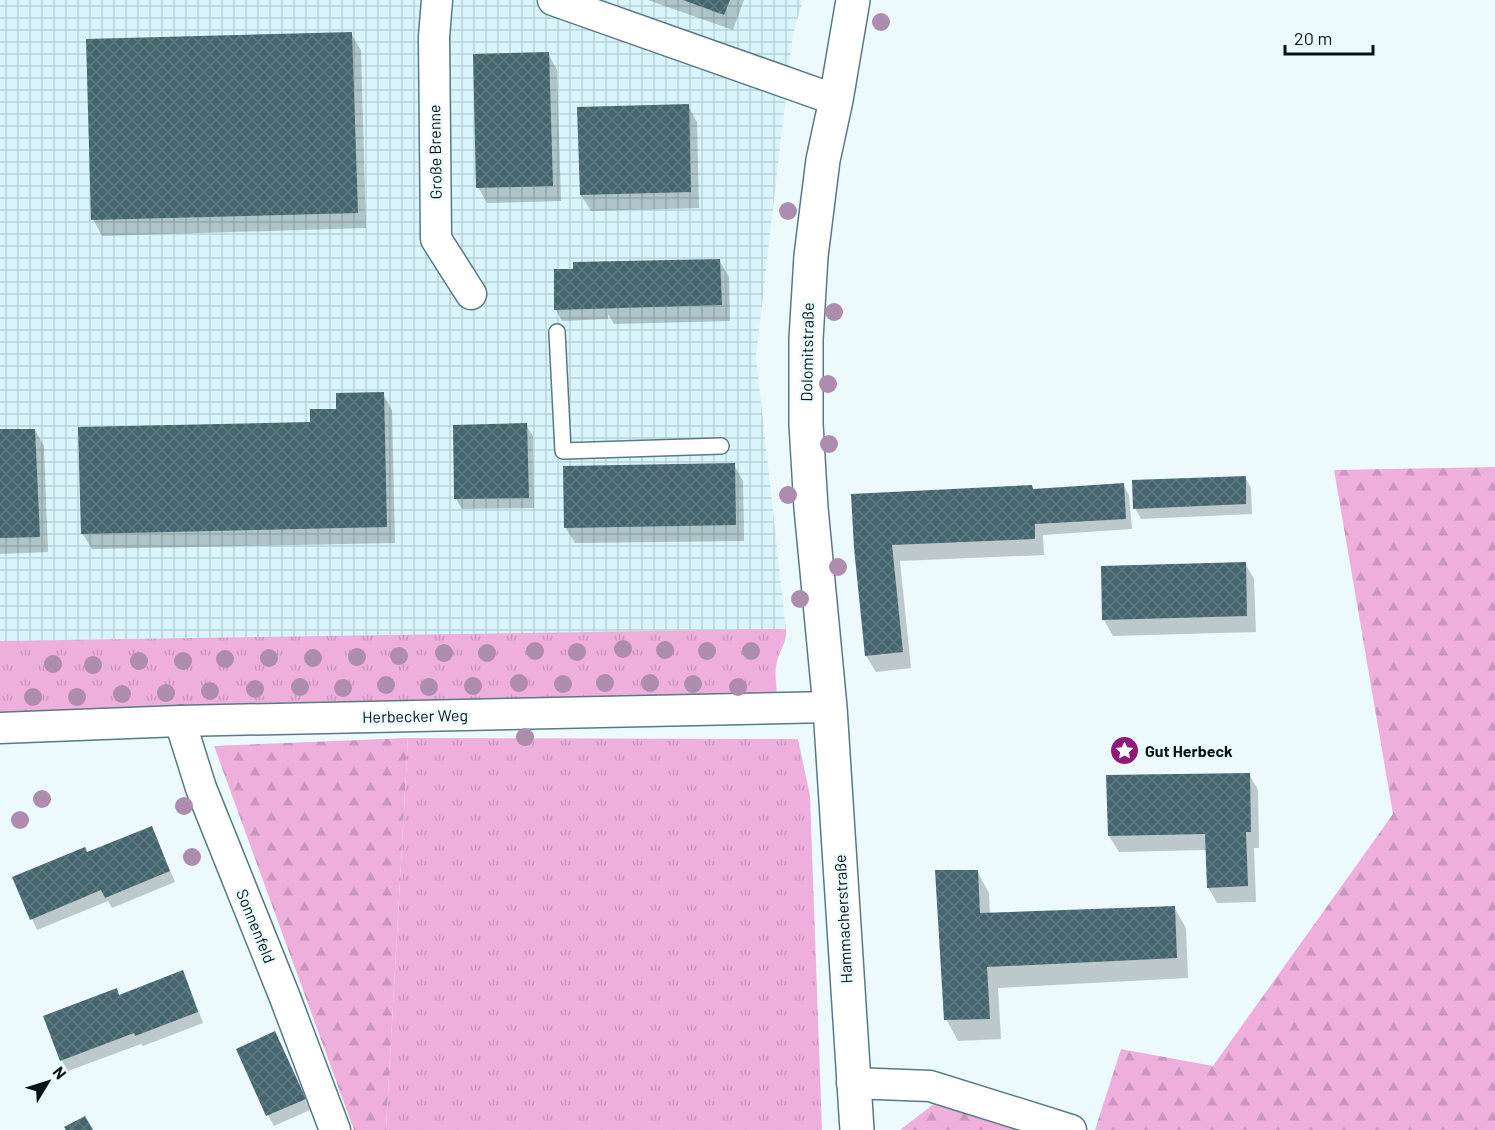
<svg xmlns="http://www.w3.org/2000/svg" width="1495" height="1130" viewBox="0 0 1495 1130" font-family="Barlow,sans-serif">
	<style>
		.industrial { fill: url(#industrial-grid) }
		.grass { fill: url(#grass-tufts) }
		.forest { fill: url(#forest-firs) }
		.shadow { fill: #0003 }
		.building { fill: url(#building-cross-hatch) }
		.lines { fill: none; stroke-linecap: round; stroke-linejoin: round }
		.lane-casing { stroke: #587a82; stroke-width: 18 }
		.street-casing { stroke: #587a82; stroke-width: 33 }
		.secondary-casing { stroke: #587a82; stroke-width: 36 }
		.lane { stroke: #fff; stroke-width: 15 }
		.street { stroke: #fff; stroke-width: 30 }
		.secondary { stroke: #fff; stroke-width: 33 }
		.tree { fill: #ae8cae }
		.labels { text-anchor: middle; stroke-width: 5; stroke-linejoin: round; paint-order: stroke }
		.street-label { font-size: 16px; fill: #061316; stroke: #ecfafe }
		.poi-label { font-size: 16px; font-weight: bold; fill: #061316; stroke: #ecfafe; text-anchor: start }
	</style>
	<defs>
		<pattern id="industrial-grid" width="8" height="8" patternUnits="userSpaceOnUse" patternTransform="scale(1.5)"><rect width="8" height="8" fill="#d9f5fb"/><path d="M0 4h8M4 0v8" fill="none" stroke="#b9d1d6"/></pattern>
		<pattern id="grass-tufts" width="24" height="20" patternUnits="userSpaceOnUse" patternTransform="scale(1.5)"><rect width="24" height="20" fill="#eeafdd"/><path d="M3 7l-1-3M5 7V3M7 7l1-3M15 17l-1-3M17 17v-4M19 17l1-3" fill="none" stroke="#cb96bd"/></pattern>
		<pattern id="forest-firs" width="22" height="20" patternUnits="userSpaceOnUse" patternTransform="scale(1.5)"><rect width="22" height="20" fill="#eeafdd"/><path d="M5 1l3.5 6h-7zM16 11l3.5 6h-7z" fill="#cb96bd"/></pattern>
		<pattern id="building-cross-hatch" width="8" height="8" patternUnits="userSpaceOnUse" patternTransform="scale(1.5)"><rect width="8" height="8" fill="#45666e"/><path d="M0 0l8 8M0 8l8-8" fill="none" stroke="#617a81"/></pattern>
	</defs>
	<rect width="100%" height="100%" fill="#ecfafe"/>
	<!-- industrial -->
	<path class="industrial" d="M0,0h803l-10,34 -37,322 30,274 -786,11z"/>
	<!-- grass -->
	<g class="grass">
		<path d="M779,629l7,1c1,12 -5,18 -8,28 -4,12 -2,23 -1,35l-777,19v-71z"/>
		<path d="M408,738l390,1 12,57 12,334h-436z"/>
	</g>
	<!-- forest -->
	<g class="forest">
		<path d="M1495,467v663h-400l26,-81 92,17 180,-252 -59,-344z"/>
		<path d="M408,738l-22,392h-32l-140,-384z"/>
		<path d="M940,1099l105,31h-145z"/>
	</g>
	<!-- shadow -->
	<g class="shadow">
		<path d="M648,0h96l-11,30z"/>
		<path d="M351,34l10,16 5,178 -264,8 -9,-17z"/>
		<path d="M548,53l9,17 4,131 -74,2 -9,-16z"/>
		<path d="M688,106l9,16 2,86 -108,3 -10,-16z"/>
		<path d="M719,260l10,17 1,44 -116,3 -6,-10v5l-46,2 -6,-11 -1,-40z"/>
		<path d="M383,394l9,16 3,133 -303,6 -10,-16 255,-123z"/>
		<path d="M526,425l7,11 1,72 -72,1 -6,-10z"/>
		<path d="M35,430l9,16 4,106 -48,2v-123z"/>
		<path d="M734,465l9,16 1,60 -169,2 -10,-16z"/>
		<path d="M1245,477l6,11 1,26 -111,5 -6,-11z"/>
		<path d="M1123,484l6,11 3,34 -89,6 1,20 -144,6 11,107 -35,4 -10,-16 -10,-108 177,-58z"/>
		<path d="M1245,563l9,16 2,53 -143,4 -9,-16z"/>
		<path d="M1249,774l9,16 1,58h-5l2,54 -39,1 -9,-16 -1,-37 -88,2 -10,-16z"/>
		<path d="M151,828l24,54 -63,26 -4,-7 -71,29 -23,-52 73,-24z"/>
		<path d="M977,871l12,22 1,21 184,-7 12,21 2,50 -190,10 3,51 -43,2 -12,-22z"/>
		<path d="M182,972l6,11 15,40 -60,23 -2,-2 -73,27 -6,-10 -17,-45 71,-26 4,6z"/>
		<path d="M281,1044l29,66 -36,16 -6,-11z"/>
	</g>
	<!-- building -->
	<g class="building">
		<path d="M683,0h47l-6,15z"/>
		<path d="M352,32l6,181 -267,7 -5,-181z"/>
		<path d="M549,52l4,134 -77,2 -3,-134z"/>
		<path d="M689,104l2,88 -111,3 -3,-88z"/>
		<path d="M720,259l2,46 -168,5v-41h19v-7z"/>
		<path d="M384,392l3,135 -306,7 -3,-107 232,-5v-13h26v-16z"/>
		<path d="M527,423l2,75 -75,1 -1,-74z"/>
		<path d="M0,429h35l5,108 -40,1z"/>
		<path d="M735,463l1,62 -172,3 -1,-62z"/>
		<path d="M1246,476v28l-113,5 -1,-29z"/>
		<path d="M1124,483l2,36 -91,5v15l-143,6 11,107 -38,4 -11,-108 -3,-54 181,-9 1,4z"/>
		<path d="M1246,562l1,54 -145,4 -1,-54z"/>
		<path d="M1250,773l1,59h-5l2,54 -41,2 -2,-54 -97,2 -2,-61z"/>
		<path d="M152,826l18,45 -65,27 -4,-8 -71,30 -18,-43 73,-30 2,5z"/>
		<path d="M935,870h43l2,43 195,-7 2,52 -190,9 3,52 -46,1z"/>
		<path d="M183,970l15,42 -63,24 -1,-3 -74,28 -17,-45 74,-28 2,7z"/>
		<path d="M275,1031l31,68 -40,17 -30,-67z"/>
		<path d="M85,1116l8,14h-27l-2,-3z"/>
	</g>
	<g class="lines">
		<defs>
			<path id="lane" d="M557,332l6,119 158,-5"/>
			<g id="street">
				<path d="M437,0l-3,37 2,202 35,55"/>
				<path d="M553,0l283,100"/>
				<path d="M180,721l21,67 83,207 51,135"/>
				<path d="M0,728l180,-7 650,-14"/>
				<path d="M852,1083l78,3 141,44"/>
			</g>
			<path id="secondary" d="M853,0l-17,100 -13,60 -12,96 -5,83v85l5,84 19,199 27,423"/>
		</defs>
		<!-- lane casing -->
		<use href="#lane" class="lane-casing"/>
		<!-- street casing -->
		<use href="#street" class="street-casing"/>
		<!-- secondary casing -->
		<use href="#secondary" class="secondary-casing"/>
		<!-- lane -->
		<use href="#lane" class="lane"/>
		<!-- street -->
		<use href="#street" class="street"/>
		<!-- secondary -->
		<use href="#secondary" class="secondary"/>
	</g>
	<!-- trees -->
	<g class="tree">
		<circle cx="881" cy="22" r="9"/>
		<circle cx="788" cy="211" r="9"/>
		<circle cx="834" cy="312" r="9"/>
		<circle cx="828" cy="384" r="9"/>
		<circle cx="829" cy="444" r="9"/>
		<circle cx="788" cy="495" r="9"/>
		<circle cx="838" cy="567" r="9"/>
		<circle cx="800" cy="599" r="9"/>
		<circle cx="623" cy="649" r="9"/>
		<circle cx="665" cy="650" r="9"/>
		<circle cx="535" cy="651" r="9"/>
		<circle cx="707" cy="651" r="9"/>
		<circle cx="751" cy="651" r="9"/>
		<circle cx="577" cy="652" r="9"/>
		<circle cx="444" cy="653" r="9"/>
		<circle cx="487" cy="653" r="9"/>
		<circle cx="399" cy="656" r="9"/>
		<circle cx="357" cy="657" r="9"/>
		<circle cx="269" cy="658" r="9"/>
		<circle cx="313" cy="658" r="9"/>
		<circle cx="225" cy="659" r="9"/>
		<circle cx="139" cy="661" r="9"/>
		<circle cx="183" cy="661" r="9"/>
		<circle cx="53" cy="664" r="9"/>
		<circle cx="93" cy="665" r="9"/>
		<circle cx="519" cy="683" r="9"/>
		<circle cx="605" cy="683" r="9"/>
		<circle cx="650" cy="683" r="9"/>
		<circle cx="563" cy="684" r="9"/>
		<circle cx="693" cy="684" r="9"/>
		<circle cx="386" cy="685" r="9"/>
		<circle cx="473" cy="686" r="9"/>
		<circle cx="300" cy="687" r="9"/>
		<circle cx="429" cy="687" r="9"/>
		<circle cx="738" cy="687" r="9"/>
		<circle cx="343" cy="688" r="9"/>
		<circle cx="255" cy="689" r="9"/>
		<circle cx="210" cy="691" r="9"/>
		<circle cx="166" cy="693" r="9"/>
		<circle cx="122" cy="694" r="9"/>
		<circle cx="33" cy="697" r="9"/>
		<circle cx="77" cy="697" r="9"/>
		<circle cx="525" cy="737" r="9"/>
		<circle cx="42" cy="799" r="9"/>
		<circle cx="184" cy="806" r="9"/>
		<circle cx="20" cy="820" r="9"/>
		<circle cx="192" cy="857" r="9"/>
	</g>
	<!-- icons -->
	<defs>
		<symbol id="sight-disc" viewBox="-11 -11 22 22"><circle r="9.5" fill="#8f1a7a" stroke="#ecfafe"/><path d="M0-6L1.8-2.2L6-1.7L2.9 1.2L3.7 5.4L0 3.3L-3.7 5.4L-2.9 1.2L-6-1.7L-1.8-2.2Z" fill="#fff"/></symbol>
	</defs>
	<g fill-rule="evenodd">
		<use href="#sight-disc" x="1108" y="734" width="33" height="33"/>
	</g>
	<g class="labels">
		<!-- street labels -->
		<g class="street-label">
			<text transform="translate(435 152) rotate(-91)" y="6">Große Brenne</text>
			<text transform="translate(807 352) rotate(-89)" y="6">Dolomitstraße</text>
			<text transform="translate(415 716) rotate(-1)" y="6">Herbecker Weg</text>
			<text transform="translate(843 919) rotate(-93)" y="6">Hammacherstraße</text>
			<text transform="translate(256 926) rotate(68)" y="6">Sonnenfeld</text>
		</g>
		<!-- poi labels -->
		<g class="poi-label">
			<text x="1145" y="757">Gut Herbeck</text>
		</g>
	</g>
	<!-- north arrow -->
	<g transform="translate(48 1082) rotate(52)" stroke="#ecfafe" stroke-width="4.5" paint-order="stroke">
	<path d="M0-4.5L10 22L0 15L-10 22Z" fill="#061316"/>
	<text y="-9" font-size="16" font-weight="bold" text-anchor="middle" fill="#061316">N</text>
	</g>
	<!-- scale -->
	<path d="M1285 45v9h88v-9" fill="none" stroke="#061316" stroke-width="3"/>
	<text x="1294" y="45" font-size="18" fill="#061316" stroke="#ecfafe" stroke-width="4.5" paint-order="stroke">20 m</text>
</svg>
